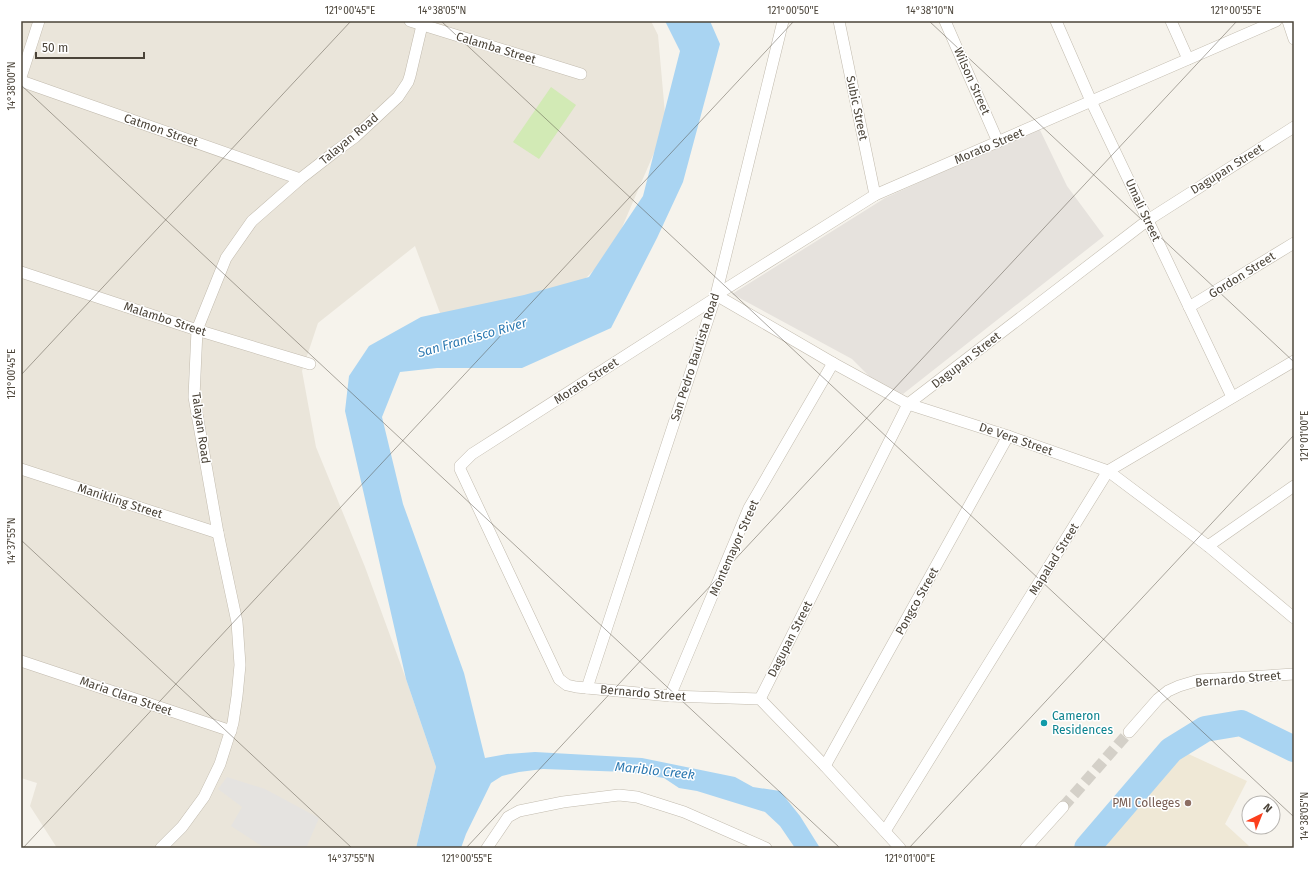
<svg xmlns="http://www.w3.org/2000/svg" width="1315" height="869" viewBox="0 0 1315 869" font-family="'Fira Sans',sans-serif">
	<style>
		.residential { fill: #eae5da }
		.industrial { fill: #e6e2dd }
		.education { fill: #efe8d6 }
		.green { fill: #d2eab5 }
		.parking { fill: #e5e3e0 }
		.water { fill: #a9d4f2 }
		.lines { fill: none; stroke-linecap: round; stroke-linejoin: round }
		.river { stroke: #a9d4f2; stroke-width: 26 }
		.minor-tunnel { stroke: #d4d0c8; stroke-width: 11; stroke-dasharray: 11 5.5; stroke-linecap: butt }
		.minor-casing { stroke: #c2bbae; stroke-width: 12 }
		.minor { stroke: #fff; stroke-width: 11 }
		.ticks { fill: none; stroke: #4b4439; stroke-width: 1; stroke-opacity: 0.45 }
		.culture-dot { fill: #0f9aa8; stroke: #fff; stroke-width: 1.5 }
		.education-dot { fill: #8d6e63; stroke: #fff; stroke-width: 1.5 }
		.labels { text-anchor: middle; stroke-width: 3; stroke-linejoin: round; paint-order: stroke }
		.street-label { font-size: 12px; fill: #4b4439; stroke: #fff }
		.culture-label { font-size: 12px; fill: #0d838f; stroke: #fff; text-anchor: start }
		.education-label { font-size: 12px; fill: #785e54; stroke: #fff; text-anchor: end }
		.water-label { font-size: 13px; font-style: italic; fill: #2e7ab2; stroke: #fff }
		.neatline { fill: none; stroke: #4b4439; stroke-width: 1.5 }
		.ticks-label { font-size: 10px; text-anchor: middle; fill: #4b4439 }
	</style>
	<rect width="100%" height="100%" fill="#f6f3ec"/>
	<!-- residential -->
	<path class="residential" d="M21,21h630l7,14 8,90 -55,128 -63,63 -105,5 -28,-75 -97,77 -16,48 14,76 49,120 41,112 30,88 -20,81h-359l-27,-42 7,-23 -16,-5z"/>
	<!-- industrial -->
	<path class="industrial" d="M1039,128l28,58 37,50 -201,158 -26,-10 -25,-25 -120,-65 153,-96z"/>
	<!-- education -->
	<path class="education" d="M1182,751l65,30 -22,43 24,22 -2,2h-145z"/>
	<!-- green -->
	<path class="green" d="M551,87l25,18 -37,54 -26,-17z"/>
	<!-- parking -->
	<path class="parking" d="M227,777l38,12 54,29 -13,30h-41l-34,-22 11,-19 -24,-18z"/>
	<!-- water -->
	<path class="water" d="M665,21h45l10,23 -37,138 -26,56 -46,90 -89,40h-85l-37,4 -18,45 21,87 61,169 21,85 22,-4 28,-2 107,6 93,19 18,10 27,4 20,25 20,32h-25l-15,-22 -15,-14 -68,-21 -18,-3 -15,-10 -37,-6 -84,-3 -24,3 -17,4 -11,7 -25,51 -5,14h-45l20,-81 -30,-88 -61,-268 4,-35 20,-30 52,-29 103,-22 65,-18 54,-81 37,-145z"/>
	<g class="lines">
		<!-- river -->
		<path class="river" d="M1087,848l84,-98 34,-21 36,-6 53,26"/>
		<!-- minor-tunnel -->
		<path class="minor-tunnel" d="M1063,807l66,-75"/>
		<defs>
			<g id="minor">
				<path d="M410,21l171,53"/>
				<path d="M839,21l36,174"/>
				<path d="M945,21l53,121"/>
				<path d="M1056,21l35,80 141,296"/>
				<path d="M1171,21l17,38"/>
				<path d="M1288,21l6,18"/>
				<path d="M21,77l18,-56"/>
				<path d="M21,81l279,98"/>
				<path d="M21,272l176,58 113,34"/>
				<path d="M716,295l117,68 75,41 100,32 100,35 100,75 86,72"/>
				<path d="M716,295l159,-100 401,-174"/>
				<path d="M714,299l-242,155 -12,12v3l99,210 8,6 9,2 94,9 90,3 65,67 75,82"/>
				<path d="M1189,307l105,-64"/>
				<path d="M21,469l197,64"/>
				<path d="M1208,546l86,-60"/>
				<path d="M21,661l210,70"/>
				<path d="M587,688l129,-393 67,-274"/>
				<path d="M670,696l79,-188 84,-145"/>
				<path d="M760,699l148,-295 240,-184 146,-93"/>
				<path d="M1129,732l29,-33 10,-8 11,-5 20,-6 95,-6"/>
				<path d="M825,766l183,-330"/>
				<path d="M885,831l223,-360 186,-110"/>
				<path d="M161,848l21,-21 22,-30 16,-33 13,-41 4,-27 3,-31 -3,-43 -19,-89 -24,-136 3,-67 29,-72 26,-37 48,-42 36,-28 19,-14 43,-40 10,-15 2,-6 13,-55"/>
				<path d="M487,848l21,-31 11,-6 44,-9 56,-7 18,2 47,15 82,36"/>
				<path d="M1026,848l37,-41"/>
			</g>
		</defs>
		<!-- minor casing -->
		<use href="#minor" class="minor-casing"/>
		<!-- minor -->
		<use href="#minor" class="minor"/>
	</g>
	<!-- ticks -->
	<path class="ticks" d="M441,21l853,796M929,21l365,341M21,85l819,763M21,375l330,-354M21,540l331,308M23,848l771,-827M466,848l771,-827M909,848l385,-413"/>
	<!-- markers -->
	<circle class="culture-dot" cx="1044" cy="723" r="4"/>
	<circle class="education-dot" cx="1188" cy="803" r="4"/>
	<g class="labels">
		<!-- street labels -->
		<g class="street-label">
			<text transform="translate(496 48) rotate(17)" y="4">Calamba Street</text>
			<text transform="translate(972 81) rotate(66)" y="4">Wilson Street</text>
			<text transform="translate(857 108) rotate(78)" y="4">Subic Street</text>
			<text transform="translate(161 130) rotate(19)" y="4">Catmon Street</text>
			<text transform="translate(349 139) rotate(-40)" y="4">Talayan Road</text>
			<text transform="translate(989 146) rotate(-23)" y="4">Morato Street</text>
			<text transform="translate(1227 169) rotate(-32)" y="4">Dagupan Street</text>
			<text transform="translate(1143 210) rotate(65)" y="4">Umali Street</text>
			<text transform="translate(1242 275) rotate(-32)" y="4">Gordon Street</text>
			<text transform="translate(165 319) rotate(18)" y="4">Malambo Street</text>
			<text transform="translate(695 357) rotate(-72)" y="4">San Pedro Bautista Road</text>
			<text transform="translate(966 360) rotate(-38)" y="4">Dagupan Street</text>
			<text transform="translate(586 381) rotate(-33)" y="4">Morato Street</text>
			<text transform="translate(201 428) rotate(82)" y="4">Talayan Road</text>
			<text transform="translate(1016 439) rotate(19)" y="4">De Vera Street</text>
			<text transform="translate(120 501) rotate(18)" y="4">Manikling Street</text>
			<text transform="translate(734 548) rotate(-66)" y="4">Montemayor Street</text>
			<text transform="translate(1054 559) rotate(-58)" y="4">Mapalad Street</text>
			<text transform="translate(917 601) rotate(-61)" y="4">Pongco Street</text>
			<text transform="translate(790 639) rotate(-63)" y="4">Dagupan Street</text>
			<text transform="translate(1238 679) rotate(-5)" y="4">Bernardo Street</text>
			<text transform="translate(643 693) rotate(5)" y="4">Bernardo Street</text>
			<text transform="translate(126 696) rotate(19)" y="4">Maria Clara Street</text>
		</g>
		<!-- culture labels -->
		<g class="culture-label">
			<text x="1052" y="720">Cameron<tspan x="1052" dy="14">Residences</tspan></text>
		</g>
		<!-- education labels -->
		<g class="education-label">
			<text x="1180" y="807">PMI Colleges</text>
		</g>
		<!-- water labels -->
		<g class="water-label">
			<text transform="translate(472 337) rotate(-16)" y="5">San Francisco River</text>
			<text transform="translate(655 770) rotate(6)" y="5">Mariblo Creek</text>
		</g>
	</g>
	<!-- border -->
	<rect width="1315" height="869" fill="none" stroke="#ffffff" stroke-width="44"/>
	<!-- north arrow -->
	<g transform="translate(1261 815) rotate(43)"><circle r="19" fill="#ffffff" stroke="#b7b4b0"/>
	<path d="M0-3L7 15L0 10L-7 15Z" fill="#fc3f1d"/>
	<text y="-6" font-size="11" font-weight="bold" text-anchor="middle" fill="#4b4439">N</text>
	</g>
	<!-- scale -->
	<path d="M36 52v6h108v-6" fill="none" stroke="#4b4439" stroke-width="2"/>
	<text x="42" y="52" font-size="12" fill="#4b4439" stroke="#ffffff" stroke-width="3" paint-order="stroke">50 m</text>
	<rect x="22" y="22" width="1271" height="825" class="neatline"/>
	<g class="ticks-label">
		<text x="350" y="14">121°00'45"E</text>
		<text x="442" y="14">14°38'05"N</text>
		<text x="793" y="14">121°00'50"E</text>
		<text x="930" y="14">14°38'10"N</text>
		<text x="1236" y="14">121°00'55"E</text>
		<text transform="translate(11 86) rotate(-90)" y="4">14°38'00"N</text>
		<text transform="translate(11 374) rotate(-90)" y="4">121°00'45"E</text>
		<text transform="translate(1304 436) rotate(-90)" y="4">121°01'00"E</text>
		<text transform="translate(11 541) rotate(-90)" y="4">14°37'55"N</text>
		<text transform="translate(1304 816) rotate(-90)" y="4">14°38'05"N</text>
		<text x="351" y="862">14°37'55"N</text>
		<text x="467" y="862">121°00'55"E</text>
		<text x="910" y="862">121°01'00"E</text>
	</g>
</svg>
